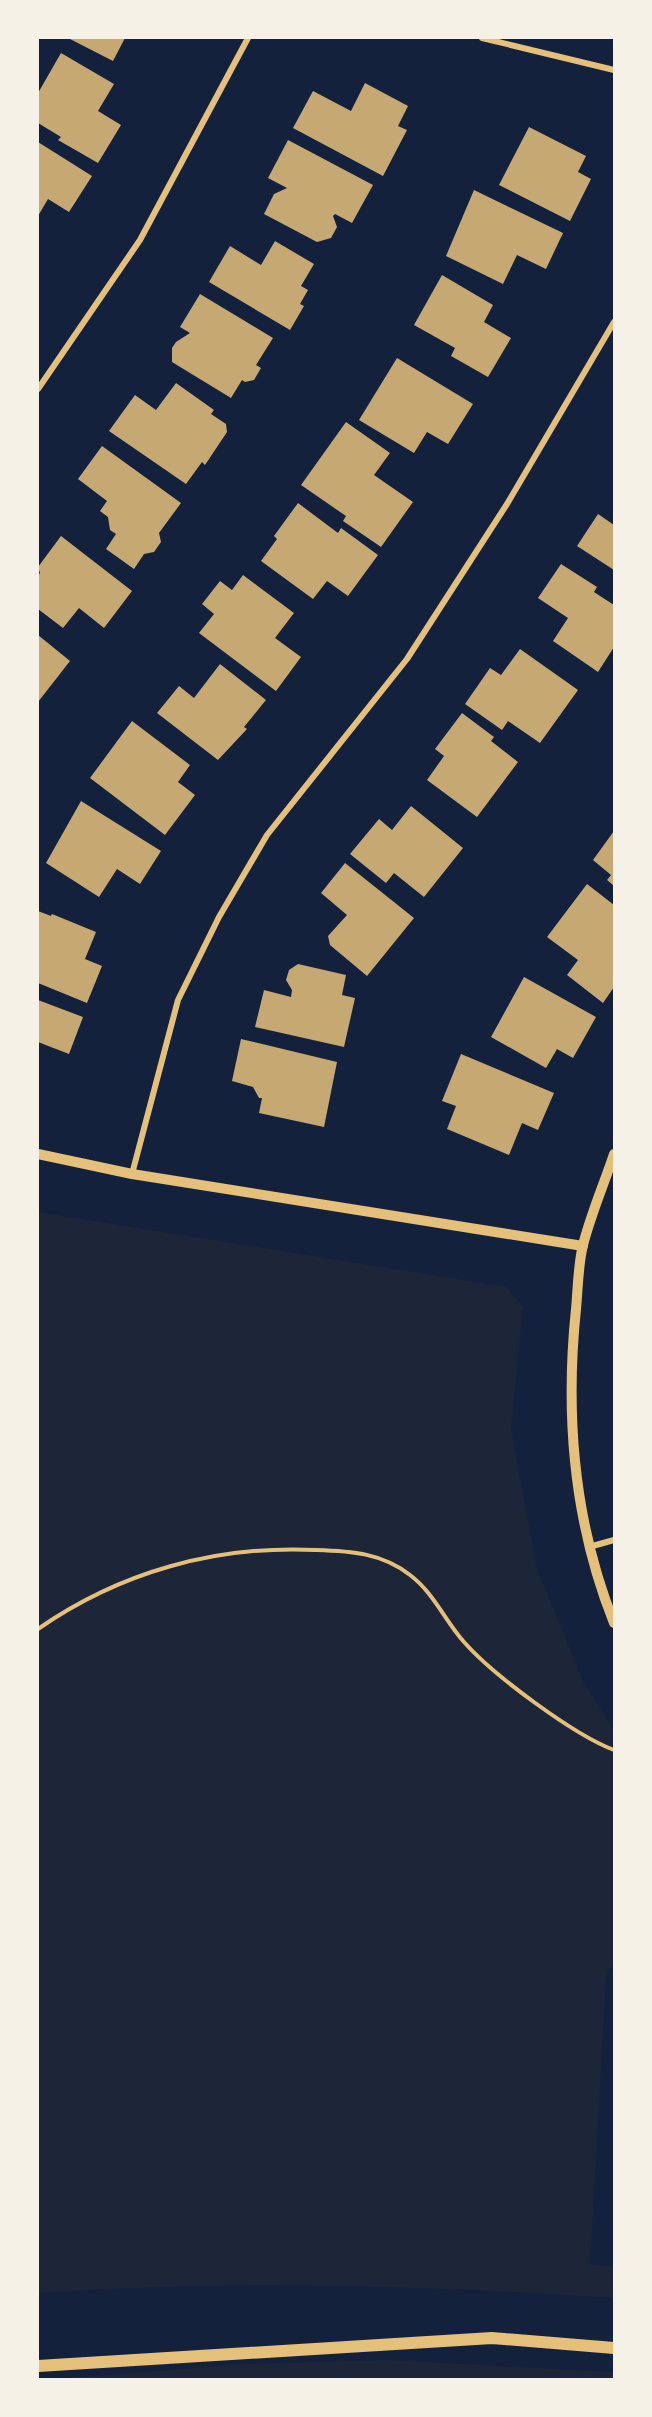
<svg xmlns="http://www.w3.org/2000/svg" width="652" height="2417" viewBox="0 0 652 2417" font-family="'Roboto Condensed',sans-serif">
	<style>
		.green { fill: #1d2539 }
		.building { fill: #c6a872 }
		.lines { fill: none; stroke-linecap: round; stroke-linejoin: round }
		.path { stroke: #e5c07b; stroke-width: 4 }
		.minor { stroke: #e5c07b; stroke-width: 6 }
		.tertiary { stroke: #e5c07b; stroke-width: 10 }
		.secondary { stroke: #e5c07b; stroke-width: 12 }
	</style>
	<rect width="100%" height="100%" fill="#14213d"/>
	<!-- green -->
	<g class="green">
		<path d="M38,1212l468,75 17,20 -12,122 26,140 47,114 30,48v229l-8,17 -16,287 24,3v31c-191,-13 -385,-18 -576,-5z"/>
		<path d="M387,2360l227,12v7h-556l187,-15z"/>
	</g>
	<!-- building -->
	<g class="building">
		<path d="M68,38h57l-12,23z"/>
		<path d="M61,53l53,31 -16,27 23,14 -23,38 -40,-23 3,-3 -23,-14v-30z"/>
		<path d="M365,83l43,23 -10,20 9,4 -24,46 -90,-48 20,-37 38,20z"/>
		<path d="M529,127l57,29 -8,16 13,7 -21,42 -71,-36z"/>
		<path d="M288,140l85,45 -21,38 -17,-9 -2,2 4,11 -6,11 -14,4 -53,-28 10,-20 13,-6 -19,-10z"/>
		<path d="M38,142l54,34 -23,36 -21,-13 -10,17z"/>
		<path d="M474,190l89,43 -17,36 -29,-14 -14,29 -57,-28z"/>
		<path d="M275,241l39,23 -13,22 7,4 -8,14 4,2 -14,24 -81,-48 21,-36 31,19z"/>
		<path d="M442,275l51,30 -9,17 27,16 -23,39 -37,-21 4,-8 -41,-23z"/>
		<path d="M200,294l73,44 -17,27 5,3 -7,12 -9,2 -3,-2 -11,18 -59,-36v-14l4,-6 14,-9 -10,-6z"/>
		<path d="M397,358l76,46 -25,40 -21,-12 -13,21 -55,-33z"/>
		<path d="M176,383l38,27 -3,4 15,10 1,8 -22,33 -3,-3 -16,22 -77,-53 26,-36 21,15z"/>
		<path d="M346,422l44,31 -16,22 39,27 -32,45 -38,-26 3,-5 -45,-31z"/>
		<path d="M102,446l79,57 -22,30 2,9 -7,10 -10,2 -10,15 -28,-20 10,-15 -6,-4 -2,-13 -8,-6 7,-10 -29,-22z"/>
		<path d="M298,503l40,30 3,-5 37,27 -30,41 -21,-15 -14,18 -52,-38 16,-22 -3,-3z"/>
		<path d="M598,514l16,11v45l-37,-24z"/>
		<path d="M61,536l71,55 -28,37 -25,-20 -16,20 -25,-19v-33l2,-3 -2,-6z"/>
		<path d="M561,564l36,23 -3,5 20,13v42l-16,25 -45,-31 15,-23 -30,-20z"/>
		<path d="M243,575l51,38 -19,25 26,19 -25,34 -77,-58 15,-19 -12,-10 18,-23 12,9z"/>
		<path d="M38,635l32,26 -32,41z"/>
		<path d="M520,649l58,41 -38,53 -32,-22 -6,9 -37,-26 25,-36 11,7z"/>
		<path d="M220,664l46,36 -22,27 3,2 -29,31 -61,-47 22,-27 15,12z"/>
		<path d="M462,713l32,24 -3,4 27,21 -41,55 -50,-37 17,-24 -9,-7z"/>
		<path d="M132,721l58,44 -12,17 17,13 -30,40 -75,-57z"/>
		<path d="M81,801l80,50 -21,33 -23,-15 -18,28 -53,-34z"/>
		<path d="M411,806l52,42 -39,49 -30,-24 -8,10 -36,-29 29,-35 13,11z"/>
		<path d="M614,831v55l-7,-6 4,-5 -18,-15z"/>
		<path d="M345,863l69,55 -47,58 -37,-31 -2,-9 19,-21 -26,-22z"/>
		<path d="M587,884l27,21v82l-11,16 -36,-28 11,-15 -31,-23z"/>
		<path d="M38,911l13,5 1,-2 44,18 -11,27 17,7 -15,37 -49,-20z"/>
		<path d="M298,964l48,11 -4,20 13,3 -11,49 -89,-20 9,-37 27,7 1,-7 -6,-10 3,-10z"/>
		<path d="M524,977l72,40 -23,41 -16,-9 -11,19 -55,-31z"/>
		<path d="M38,1000l45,17 -14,37 -31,-12z"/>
		<path d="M241,1039l96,23 -13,65 -65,-14 3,-15h-3l-6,-11 -21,-6z"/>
		<path d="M461,1054l93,39 -16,37 -16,-7 -13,32 -62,-26 9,-23 -14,-5z"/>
	</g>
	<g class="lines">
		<!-- path -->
		<path class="path" d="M38,1629c82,-57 178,-84 278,-79 35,1 66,3 94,25 24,18 35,46 54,67 29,33 110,93 150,108"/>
		<!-- minor -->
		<g class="minor">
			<path d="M482,38l132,32"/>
			<path d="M38,389l102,-149 108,-202"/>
			<path d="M132,1174l46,-174 41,-83 48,-82 140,-176 100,-155 107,-182"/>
			<path d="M589,1547l25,-7"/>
		</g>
		<!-- tertiary -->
		<g class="tertiary">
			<path d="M38,1154l94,20 451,72"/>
			<path d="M614,1154c-10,30 -23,60 -31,91 -5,20 -5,43 -7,64 -11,106 -2,214 38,314"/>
		</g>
		<!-- secondary -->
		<path class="secondary" d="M38,2366l454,-28 122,10"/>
	</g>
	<!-- border -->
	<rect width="652" height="2417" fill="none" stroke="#f6f1e7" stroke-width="78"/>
</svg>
